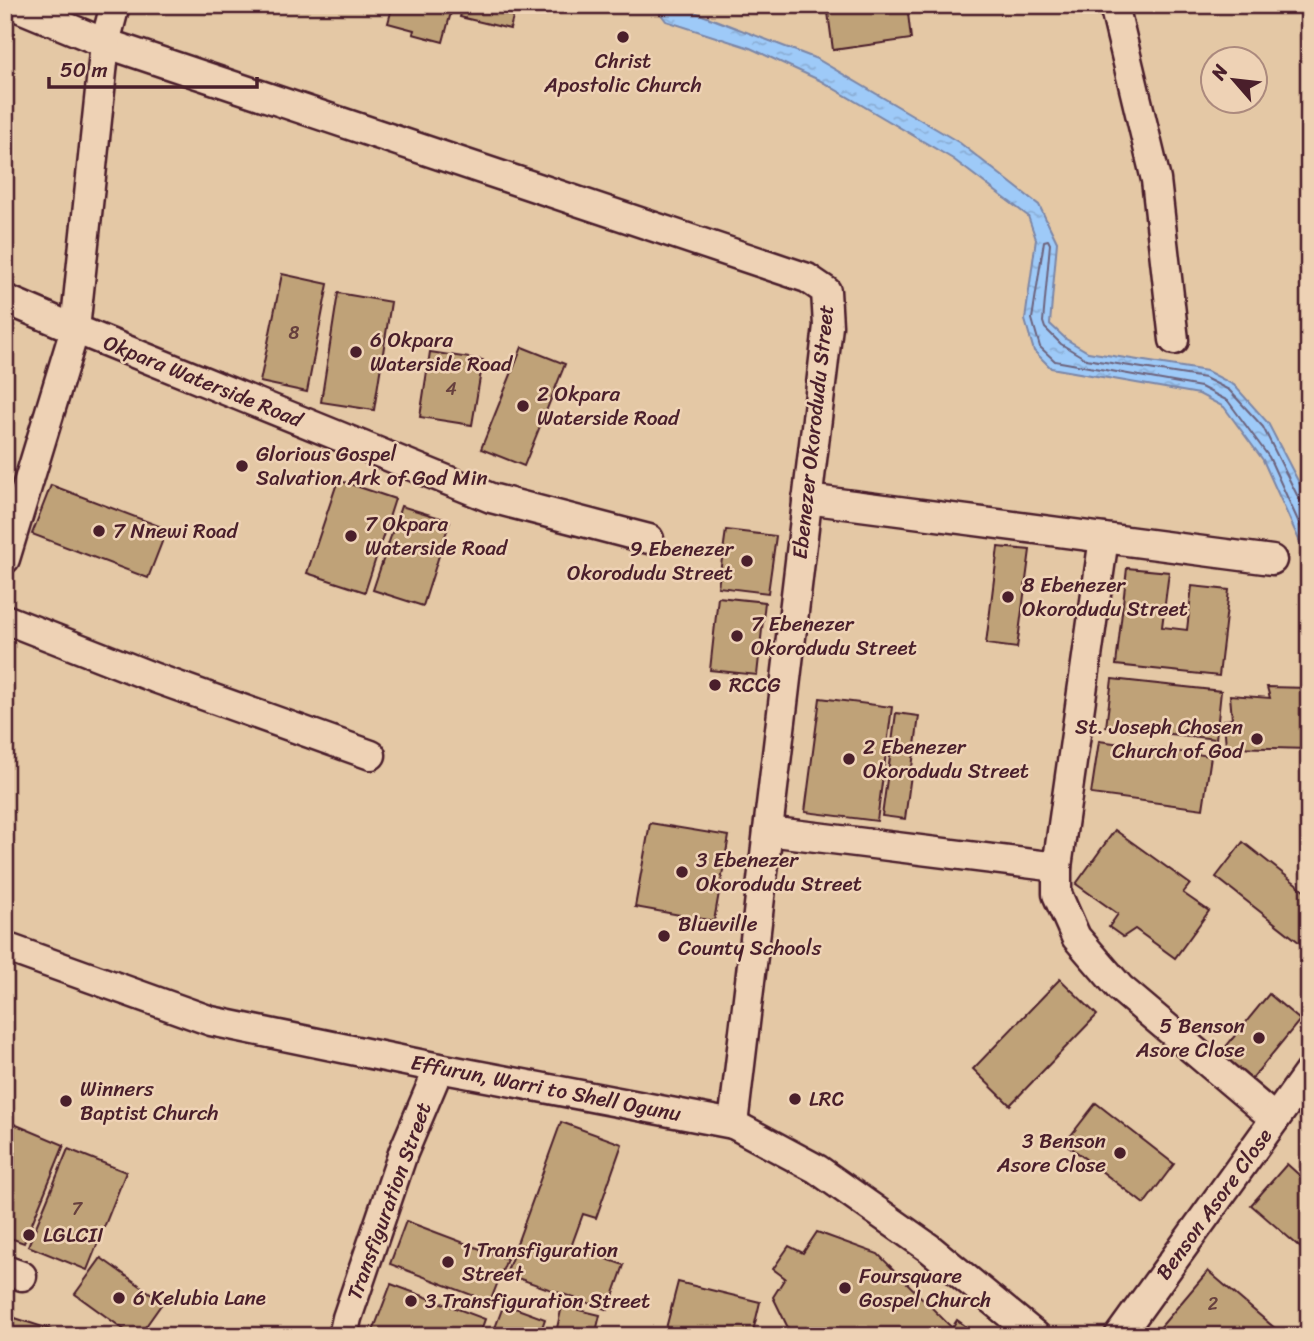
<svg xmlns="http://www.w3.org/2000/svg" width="1314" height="1341" viewBox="0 0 1314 1341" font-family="Sriracha,sans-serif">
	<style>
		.water { fill: url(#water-ripples); stroke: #7c86a6; stroke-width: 2 }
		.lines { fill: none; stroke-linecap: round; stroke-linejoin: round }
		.shore { stroke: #6c637d; stroke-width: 2 }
		.building { fill: #bfa278; stroke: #4a1f2b; stroke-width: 2 }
		.minor-casing { stroke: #4a1f2b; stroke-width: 33 }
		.minor { stroke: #eed2b5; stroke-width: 28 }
		.poi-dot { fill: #4a1f2b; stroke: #eed2b5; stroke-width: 2.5 }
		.labels { text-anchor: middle; stroke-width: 5; stroke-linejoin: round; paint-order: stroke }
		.number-label { font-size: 18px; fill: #67403e }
		.poi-label { font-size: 21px; fill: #4a1f2b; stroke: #eed2b5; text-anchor: start }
		.street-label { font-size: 21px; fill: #4a1f2b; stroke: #eed2b5 }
	</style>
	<defs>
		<pattern id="water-ripples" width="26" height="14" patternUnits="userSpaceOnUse" patternTransform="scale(1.75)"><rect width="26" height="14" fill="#9ecaf8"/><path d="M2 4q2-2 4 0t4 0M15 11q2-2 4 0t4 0" fill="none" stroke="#8aadd5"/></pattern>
	</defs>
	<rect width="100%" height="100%" fill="#e4c8a5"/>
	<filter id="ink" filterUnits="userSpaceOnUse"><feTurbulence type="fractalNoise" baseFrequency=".0143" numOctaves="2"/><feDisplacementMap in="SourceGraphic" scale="14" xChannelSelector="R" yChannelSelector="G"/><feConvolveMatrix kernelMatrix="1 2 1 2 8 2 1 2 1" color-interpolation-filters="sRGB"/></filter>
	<g filter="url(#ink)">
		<!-- water -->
		<path class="water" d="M654,5h33l10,8 120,46 143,84 79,62 18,37 -7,82 16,15 22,13 119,19 27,14 34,38 41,79v60l-46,-102 -39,-53 -25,-13 -148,-26 -17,-17 -9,-31 11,-81 -8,-23 -75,-57 -134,-79 -69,-32 -84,-27z"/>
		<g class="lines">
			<!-- shore -->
			<path class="shore" d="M1309,503h-6l-4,-4 -36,-72 -34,-37 -24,-12 -119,-19 -25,-15 -16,-16 -2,-6 7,-78 -2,-4 -4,1 -12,78 8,28 15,14 146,26 27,14 41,56 40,88"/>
		</g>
		<!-- building -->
		<g class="building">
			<path d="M393,5h60l-10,37 -30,-8 1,-4 -26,-7z"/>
			<path d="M463,5h53l-6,24 -50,-12z"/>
			<path d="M827,5h80l4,34 -78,11z"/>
			<path d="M282,274l46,10 -21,108 -47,-10z"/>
			<path d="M338,293l53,9 -17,108 -53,-8z"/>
			<path d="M522,347l43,17 -41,102 -43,-17z"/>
			<path d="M430,352l53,8 -11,65 -52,-8z"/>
			<path d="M338,480l57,19 -30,93 -58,-19z"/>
			<path d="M51,485l116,44 -19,49 -116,-44z"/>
			<path d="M401,506l49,15 -27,85 -50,-16z"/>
			<path d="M726,530l50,6 -8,57 -50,-6z"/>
			<path d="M998,547l32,3 -13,98 -31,-4z"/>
			<path d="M1127,568l42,4 -7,55 25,3 5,-44 37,4 -10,86 -103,-11z"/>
			<path d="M718,597l47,5 -8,73 -47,-5z"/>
			<path d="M1112,679l109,12 -5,48 -110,-12z"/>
			<path d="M1267,687l42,1v61l-83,-2 -2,-27 8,-1 -2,-24 40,3z"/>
			<path d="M820,698l72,9 -15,114 -72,-9z"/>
			<path d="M896,713l23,3 -14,103 -23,-3z"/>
			<path d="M1099,741l112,15 -8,53 -112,-15z"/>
			<path d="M650,823l79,13 -15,85 -79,-14z"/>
			<path d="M1115,830l75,54 -7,9 26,18 -34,47 -40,-29 -12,8 -14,-10 9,-13 -42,-30z"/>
			<path d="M1243,842l66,52v56l-93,-73z"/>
			<path d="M1060,979l37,36 -87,90 -37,-36z"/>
			<path d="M1269,994l31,26 -50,61 -31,-26z"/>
			<path d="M1096,1103l78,61 -30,40 -79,-61z"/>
			<path d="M561,1122l61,22 -26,74 -13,-4 -12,33 53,18 -16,45 -102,-36z"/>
			<path d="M14,1124l50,21 -40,98 -19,-7v-91z"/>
			<path d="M68,1149l58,23 -39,98 -59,-24z"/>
			<path d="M1287,1164l22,20v71l-58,-50z"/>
			<path d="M406,1221l101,38 -17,43 -100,-38z"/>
			<path d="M817,1232l61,22 74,74 5,-8 22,16h-187l-19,-39 12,-19 -12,-9 16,-23 14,7z"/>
			<path d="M101,1258l62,44 -24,34h-6l-58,-42z"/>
			<path d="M1208,1271l76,65h-131z"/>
			<path d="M678,1282l82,20 -8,34h-88z"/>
			<path d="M391,1284l94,35 -6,17h-101l-6,-2z"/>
			<path d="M504,1304l41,15 -6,17h-47z"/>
			<path d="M562,1306l38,9 -5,21 -38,-8z"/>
			<path d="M12,1317l46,15 -1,4h-51z"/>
		</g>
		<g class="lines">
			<defs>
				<g id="minor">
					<path d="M13,5l92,38 702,235 19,13 2,35 -95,798"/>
					<path d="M1114,5l42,175 18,160"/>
					<path d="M5,299l70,30 416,169 158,41"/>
					<path d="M807,499l465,61"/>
					<path d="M1104,538l-47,329v27l19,43 44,51 155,131"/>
					<path d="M5,559l70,-230 30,-286 10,-38"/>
					<path d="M5,619l150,59 216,77"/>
					<path d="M768,831l289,36"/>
					<path d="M5,947l206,74 228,47 294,56 84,45 112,79 107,88"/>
					<path d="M5,1270l17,6"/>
					<path d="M343,1336l4,-18 56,-165 36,-85"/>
					<path d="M1119,1336l190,-264"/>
				</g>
			</defs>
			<!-- minor casing -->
			<use href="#minor" class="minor-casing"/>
			<!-- minor -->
			<use href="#minor" class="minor"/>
		</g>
	</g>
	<!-- markers -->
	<g class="poi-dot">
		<circle cx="623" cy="37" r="7"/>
		<circle cx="356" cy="352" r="7"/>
		<circle cx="523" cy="406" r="7"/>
		<circle cx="242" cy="466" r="7"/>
		<circle cx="99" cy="531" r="7"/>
		<circle cx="351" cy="536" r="7"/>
		<circle cx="747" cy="561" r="7"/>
		<circle cx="1008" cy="597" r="7"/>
		<circle cx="737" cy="636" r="7"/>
		<circle cx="715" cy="685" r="7"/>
		<circle cx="1257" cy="739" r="7"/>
		<circle cx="849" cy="759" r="7"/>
		<circle cx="682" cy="872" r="7"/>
		<circle cx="664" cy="936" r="7"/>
		<circle cx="1259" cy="1038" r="7"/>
		<circle cx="795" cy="1099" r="7"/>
		<circle cx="66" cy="1101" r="7"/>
		<circle cx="1120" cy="1153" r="7"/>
		<circle cx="29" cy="1235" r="7"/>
		<circle cx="448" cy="1262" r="7"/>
		<circle cx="845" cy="1288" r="7"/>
		<circle cx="119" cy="1298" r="7"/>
		<circle cx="411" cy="1301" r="7"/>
	</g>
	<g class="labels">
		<!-- number labels -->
		<g class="number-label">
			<text x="294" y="339">8</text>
			<text x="451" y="395">4</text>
			<text x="77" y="1215">7</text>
			<text x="1213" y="1310">2</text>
		</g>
		<!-- poi labels -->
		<g class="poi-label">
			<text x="623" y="68" text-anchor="middle">Christ<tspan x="623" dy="24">Apostolic Church</tspan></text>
			<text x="370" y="347">6 Okpara<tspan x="370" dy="24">Waterside Road</tspan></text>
			<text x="537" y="401">2 Okpara<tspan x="537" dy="24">Waterside Road</tspan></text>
			<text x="256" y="461">Glorious Gospel<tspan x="256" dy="24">Salvation Ark of God Min</tspan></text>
			<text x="365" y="531">7 Okpara<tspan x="365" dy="24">Waterside Road</tspan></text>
			<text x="113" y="538">7 Nnewi Road</text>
			<text x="733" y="556" text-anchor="end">9 Ebenezer<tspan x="733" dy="24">Okorodudu Street</tspan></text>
			<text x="1022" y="592">8 Ebenezer<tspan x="1022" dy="24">Okorodudu Street</tspan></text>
			<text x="751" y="631">7 Ebenezer<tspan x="751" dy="24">Okorodudu Street</tspan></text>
			<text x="729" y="692">RCCG</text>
			<text x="1243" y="734" text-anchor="end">St. Joseph Chosen<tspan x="1243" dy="24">Church of God</tspan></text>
			<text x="863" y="754">2 Ebenezer<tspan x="863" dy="24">Okorodudu Street</tspan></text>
			<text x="696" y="867">3 Ebenezer<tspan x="696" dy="24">Okorodudu Street</tspan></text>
			<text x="678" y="931">Blueville<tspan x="678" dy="24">County Schools</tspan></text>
			<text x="1245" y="1033" text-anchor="end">5 Benson<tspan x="1245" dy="24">Asore Close</tspan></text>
			<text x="80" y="1096">Winners<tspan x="80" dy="24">Baptist Church</tspan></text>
			<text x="809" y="1106">LRC</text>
			<text x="1106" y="1148" text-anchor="end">3 Benson<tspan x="1106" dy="24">Asore Close</tspan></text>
			<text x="43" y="1242">LGLCII</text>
			<text x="462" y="1257">1 Transfiguration<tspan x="462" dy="24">Street</tspan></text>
			<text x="859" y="1283">Foursquare<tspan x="859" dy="24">Gospel Church</tspan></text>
			<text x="133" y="1305">6 Kelubia Lane</text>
			<text x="425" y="1308">3 Transfiguration Street</text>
		</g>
		<!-- street labels -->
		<g class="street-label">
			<text transform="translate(203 381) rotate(22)" y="7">Okpara Waterside Road</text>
			<text transform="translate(813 432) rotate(-84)" y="7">Ebenezer Okorodudu Street</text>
			<text transform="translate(546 1088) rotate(11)" y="7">Effurun, Warri to Shell Ogunu</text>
			<text transform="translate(389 1201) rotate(-70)" y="7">Transfiguration Street</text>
			<text transform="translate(1214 1204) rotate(-54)" y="7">Benson Asore Close</text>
		</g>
	</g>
	<!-- margin -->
	<rect width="1314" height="1341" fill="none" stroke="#eed2b5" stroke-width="28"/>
	<rect x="14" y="14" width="1286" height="1313" fill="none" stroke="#4a1f2b" stroke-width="2.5" filter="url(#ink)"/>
	<!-- north arrow -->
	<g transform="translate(1234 80) rotate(298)"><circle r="33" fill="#eed2b5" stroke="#ac8a7e" stroke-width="2"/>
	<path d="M0-5L12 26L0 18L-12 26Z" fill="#4a1f2b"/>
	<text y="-10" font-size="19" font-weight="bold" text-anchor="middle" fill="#4a1f2b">N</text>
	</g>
	<!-- scale -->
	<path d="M49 77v10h208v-10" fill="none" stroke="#4a1f2b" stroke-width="3.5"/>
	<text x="60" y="77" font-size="21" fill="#4a1f2b" stroke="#eed2b5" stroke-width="5" paint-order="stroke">50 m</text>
</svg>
